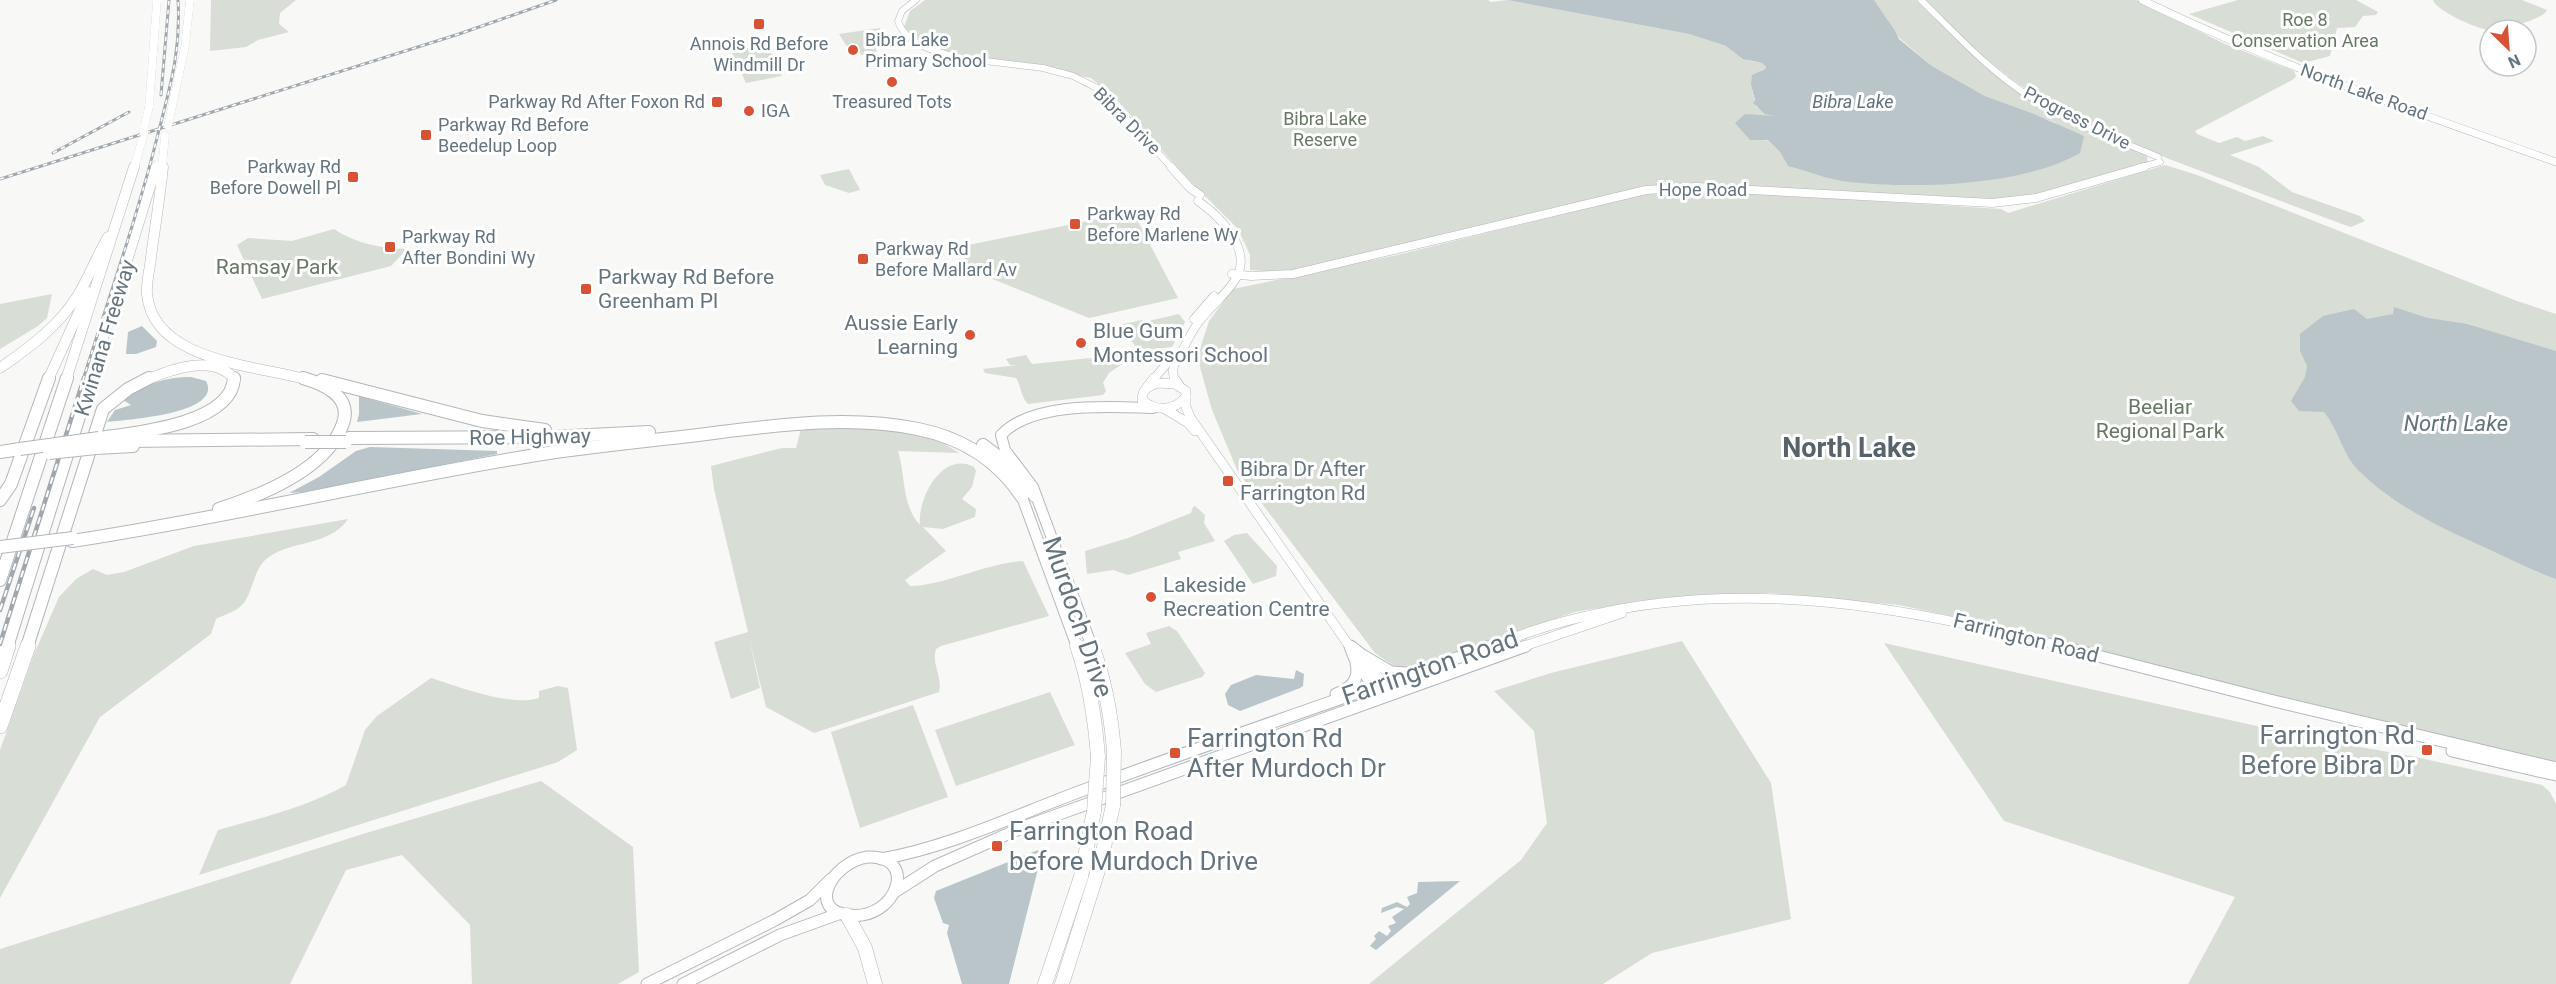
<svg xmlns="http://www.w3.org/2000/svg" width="2556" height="984" viewBox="0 0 2556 984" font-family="Roboto,sans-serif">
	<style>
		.green { fill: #d8ddd5 }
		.water { fill: #b9c5c9 }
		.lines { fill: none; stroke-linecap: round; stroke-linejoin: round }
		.secondary-far3-casing { stroke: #b2b8bc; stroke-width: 7 }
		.secondary-far2-casing { stroke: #b2b8bc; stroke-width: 9 }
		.secondary-far1-casing { stroke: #b2b8bc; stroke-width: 10 }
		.secondary-casing { stroke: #b2b8bc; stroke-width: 13 }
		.primary-far2-casing { stroke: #b3b8bc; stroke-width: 8 }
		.primary-far1-casing { stroke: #b3b8bc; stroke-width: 12 }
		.primary-casing { stroke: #b3b8bc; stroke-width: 15 }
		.highway-far3-casing { stroke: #b3b7ba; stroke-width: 8 }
		.highway-far2-casing { stroke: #b3b7ba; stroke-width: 11 }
		.highway-far1-casing { stroke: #b3b7ba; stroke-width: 14 }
		.highway-casing { stroke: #b3b7ba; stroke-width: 16 }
		.secondary-far3 { stroke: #fff; stroke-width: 6 }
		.secondary-far2 { stroke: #fff; stroke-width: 8 }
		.secondary-far1 { stroke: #fff; stroke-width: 9 }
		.secondary { stroke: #fff; stroke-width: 11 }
		.primary-far2 { stroke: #fff; stroke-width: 7 }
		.primary-far1 { stroke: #fff; stroke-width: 10 }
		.primary { stroke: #fff; stroke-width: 14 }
		.highway-far3 { stroke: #fff; stroke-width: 8 }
		.highway-far2 { stroke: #fff; stroke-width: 10 }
		.highway-far1 { stroke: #fff; stroke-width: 12 }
		.highway { stroke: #fff; stroke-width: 15 }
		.rail-far1-casing { stroke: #a1a8ad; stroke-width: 3 }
		.rail-casing { stroke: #a1a8ad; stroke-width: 4.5 }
		.rail-far1 { stroke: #fff; stroke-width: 1.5; stroke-dasharray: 4.5; stroke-linecap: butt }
		.rail { stroke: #fff; stroke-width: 2; stroke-dasharray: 7; stroke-linecap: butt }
		.primary-bridge-casing { stroke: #b3b8bc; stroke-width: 15; stroke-linecap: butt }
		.highway-bridge-far1-casing { stroke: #b3b7ba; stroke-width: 8; stroke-linecap: butt }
		.highway-bridge-casing { stroke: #b3b7ba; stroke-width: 14; stroke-linecap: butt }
		.primary-bridge { stroke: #fff; stroke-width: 14 }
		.highway-bridge-far1 { stroke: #fff; stroke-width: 8 }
		.highway-bridge { stroke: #fff; stroke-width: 12 }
		.poi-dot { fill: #d85236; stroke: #fff; stroke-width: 2 }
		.labels { text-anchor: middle; stroke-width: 6; stroke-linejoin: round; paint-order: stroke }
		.far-park-label { font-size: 18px; fill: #687864; stroke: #fff }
		.far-poi-label { font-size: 18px; fill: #65757f; stroke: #fff; text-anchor: start }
		.far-street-label { font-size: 18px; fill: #65757f; stroke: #fff }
		.far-water-label { font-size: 18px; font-style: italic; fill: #607479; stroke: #fff }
		.park-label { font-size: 21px; fill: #687864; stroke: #fff }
		.poi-label { font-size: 21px; fill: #65757f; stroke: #fff; text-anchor: start }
		.street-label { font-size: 21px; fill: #65757f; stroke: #fff }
		.water-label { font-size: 22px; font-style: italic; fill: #607479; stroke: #fff }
		.near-street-label { font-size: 26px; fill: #65757f; stroke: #fff }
		.near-poi-label { font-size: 26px; fill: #65757f; stroke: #fff; text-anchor: start }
		.district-label { font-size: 27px; font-weight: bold; fill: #57636b; stroke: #fff }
	</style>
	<rect width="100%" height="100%" fill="#f8f8f6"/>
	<!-- green -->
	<g class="green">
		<path d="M211,0h85l-16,13 -1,11 10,8 -31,8 -12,7 -36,4z"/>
		<path d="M925,0h563l3,2 16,-2 182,34 37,12 24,15 12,2 4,4 -1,2 -4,1 -10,15 5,22 19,8 -10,26 3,-1 12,12 8,14 268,-43 -71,-27 -53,-30 -36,-31 -2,-6 -20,-29h42l46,44 67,55 118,57 1,7 -119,36 -59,2 -313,-15 -371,87 -36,-3v-15l-12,-26 -55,-55 -67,-75 -25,-21 -144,-26 -34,-16 -9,-9 6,-16z"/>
		<path d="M1924,0h212l89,44 69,27 2,5 -2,3 -99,52 2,3 22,9 18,-6 8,4 18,-5 11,5 -44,14 29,12 33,25 68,24 5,5 -14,6 -9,-3 -173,-65 -84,-36 -40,-21 -34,-23 -31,-25z"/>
		<path d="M2238,0h118l22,12 -2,3 -13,1 -8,11 -18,1 -7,28 -27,7 -114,-49z"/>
		<path d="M2433,0h89l25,10c-4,10 -46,20 -57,20 -11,0 -54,-19 -57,-30z"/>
		<path d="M880,28l13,18 -17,3 1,3 -16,3 -1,-3 -9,1 -12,-19z"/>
		<path d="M767,45l15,31 -36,7 -15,-32z"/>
		<path d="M2165,165l32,10 320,126 39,13v450l-590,-145 -67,-14 -129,-12 -109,5 -86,14 -176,58 -24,-17 -137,-181 -26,-62 -12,-43 -1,-15 10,-31 24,-32 164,-34 261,-64 45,-1 298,19 7,4z"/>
		<path d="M849,169l11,21 -11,3 -24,-8 -5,-10z"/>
		<path d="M1133,212l45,86 -89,20 -119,-48 -12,-23z"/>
		<path d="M334,229c23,15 46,19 73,20l-16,17 -129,33 -25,-54 11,-7 44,3z"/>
		<path d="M52,294l-5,24 -9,8 -38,23v-45z"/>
		<path d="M1179,314l6,8 -13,25 -33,4 -20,-26 23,-5 2,2z"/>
		<path d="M1026,355l6,9 88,-9 -5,3 10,4 -16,11 -6,10 3,8 -3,4 -75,9c-8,-8 -6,-17 -12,-26l-31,-5 -2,-4 36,-4h-9l-4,-6z"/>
		<path d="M839,425l89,8 31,20 -61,-2c8,26 3,53 22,74 -3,-24 21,-75 54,-58l2,4 -4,16 -10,12 14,10 -1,8 -32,12 -20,-2 23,24 -41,29 5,6c37,-1 75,-23 113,-25l26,55 -108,30 -5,3c-5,15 7,28 3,43l-125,41 -48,-26 -17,-69 11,50 -29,11 -17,-57 34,-10 -34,-143 -3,-23 71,-18h14l5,-19z"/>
		<path d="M1195,506l10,9 -1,8 11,18 -37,11 3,7 -53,16 -15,-5 -26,4 -2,-23 43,-13 63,-25 2,-6z"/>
		<path d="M348,519c-18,27 -55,21 -79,38 -17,11 -15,37 -28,49 -6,6 -18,9 -25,13l-5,15 -111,83 -100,181v-148l35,-98 24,-55 17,-18 17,-10 14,6 17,-3 70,-26z"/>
		<path d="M1247,533l30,33 -1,10 -23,8 -29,-43 10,-6z"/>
		<path d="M1169,626l8,5 28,42 -3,4 -46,15 -11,-8 -20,-31 26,-9 -5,-11z"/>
		<path d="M1682,641l89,142 20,136 -139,34 -49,31h-234l152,-124 26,-37 -13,-92 -40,-40 57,-18z"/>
		<path d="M1884,643l431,96 96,17 131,29 8,7 6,12v180h-368l47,-87 -231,-76z"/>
		<path d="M431,678c29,9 79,29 108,20v-7l19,-5 10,2 9,62 -19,12 -359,113 19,-45c43,-12 89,-23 128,-45l19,-55 12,-14z"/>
		<path d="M1050,692l25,53 -119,41 -21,-56z"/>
		<path d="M913,705l35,92 -88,31 -29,-96z"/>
		<path d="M541,781l92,66 6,125 -21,12h-146l-2,-59 -68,-70 -56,15 -56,114h-290v-35l363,-115z"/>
	</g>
	<!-- water -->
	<g class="water">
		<path d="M1507,0h367l20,29 5,10 33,27 53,30 49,18 50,22 -4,17c-57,33 -165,36 -230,29 -21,-2 -42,-11 -62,-16l-8,-14 -12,-12h-18l-15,-17 10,-9 29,2 -9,-2 -12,-11 2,-3 -4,-15 1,-10 13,-6 1,-2 -4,-4 -19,-4 -17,-13 -37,-12z"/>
		<path d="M2394,307l34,11 39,6 89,27v228c-25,-9 -48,-21 -72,-32 -45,-20 -89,-41 -125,-76 -17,-17 -20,-41 -35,-59l-25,-1 -8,-10 14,-24 2,-11 -7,-15v-17l23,-18 31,-7 13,10 26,-5z"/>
		<path d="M142,326l15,15 -1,6 -20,7h-10l2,-22z"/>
		<path d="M191,377l15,4c18,33 -82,39 -99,41l8,-12 16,-5 -8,-5c20,-16 43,-23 68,-23z"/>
		<path d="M359,396l63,18 -65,8 2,-8z"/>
		<path d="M370,447l127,4v3l-192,38 -16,1 30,-16 37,-26z"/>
		<path d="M1296,670l8,4 -1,12 -3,2 -60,23 -12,-6 -3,-11 6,-9 25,-10 38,4z"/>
		<path d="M1038,850l10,5 -8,6 -31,123h-47l-15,-51 2,-8 -6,-2 -9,-25 2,-7z"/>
		<path d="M1460,881l-84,69 -6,-4 6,-7 -2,-3 5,-5 8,5 4,-5 -3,-5 8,-3 -4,-6 12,-8 -7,-2 -16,6 1,-5 15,-6 10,5 3,-3 -3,-7 10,-4 1,-11z"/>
	</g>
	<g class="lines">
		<defs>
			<g id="secondary-far3">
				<path d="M916,0l-14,11 -4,10c8,24 39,31 62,37"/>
				<path d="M1921,0c35,34 69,72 111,98 39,25 84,41 126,59"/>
				<path d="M969,59l74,9 30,8 28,14 71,78"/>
				<path d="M2138,168l22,-6"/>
			</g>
			<g id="secondary-far2">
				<path d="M1171,167l19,21 10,7"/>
				<path d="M1232,274l19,2 42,-2 353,-84 50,-3 296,16 44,-5 108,-31"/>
				<path d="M1194,319l20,-23"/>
				<path d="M1153,380l21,-25"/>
				<path d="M1175,380c-5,-10 0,-17 5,-25 6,-11 11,-23 18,-32 11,-15 27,-27 37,-43 19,-29 -14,-63 -37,-79"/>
			</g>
			<g id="secondary-far1">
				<path d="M1174,378l5,7"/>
				<path d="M1157,383l18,1 11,7v6c-12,14 -30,15 -44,3 0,-11 6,-13 15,-17z"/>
				<path d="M1147,387l7,-9"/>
				<path d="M1186,397v10l4,10 160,230"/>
				<path d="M1165,409l23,14 7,8"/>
				<path d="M1487,647c33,-12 66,-24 100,-31 160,-38 321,-9 477,31"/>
				<path d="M1522,647l100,-34"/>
			</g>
			<g id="secondary">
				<path d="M1350,646l4,11 23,35"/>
				<path d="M2059,646l215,55 282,67"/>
				<path d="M1352,647l10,8 22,32"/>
				<path d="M1364,656l27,16 15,1"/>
				<path d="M1336,694c15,-6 24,-14 20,-31"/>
				<path d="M2452,751l104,24"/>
				<path d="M867,857c53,-3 30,65 -19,58 -41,-5 -17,-52 19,-58z"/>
				<path d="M881,859c73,-13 141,-47 211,-72 132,-49 266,-94 399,-141"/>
				<path d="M896,891l39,-25 91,-40 500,-180"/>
				<path d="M647,984l128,-64 35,-20 21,-21"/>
				<path d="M683,984l97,-49 61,-22"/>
			</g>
			<path id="primary-far2" d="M2142,0c134,65 274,112 414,162"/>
			<g id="primary-far1">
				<path d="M1022,497l55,150"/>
				<path d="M1092,647l-59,-160 -28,-37 -4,-15c32,-34 108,-28 152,-27"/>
			</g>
			<g id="primary">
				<path d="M1077,646c13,37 18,72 21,111"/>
				<path d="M1092,646c13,34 19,68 22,105"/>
				<path d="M847,915l18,33 10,36"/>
				<path d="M1045,984l36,-107 13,-66"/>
				<path d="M1062,984l39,-123 12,-56"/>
			</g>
			<g id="highway-far3">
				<path d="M169,121l16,-75 5,-46"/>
				<path d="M144,128l5,-21 8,-107"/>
				<path d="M134,168l10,-35"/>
				<path d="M156,168l1,-3"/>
				<path d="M162,168l3,-32"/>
			</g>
			<g id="highway-far2">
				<path d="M163,167c-3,30 -8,60 -12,90 -1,12 -5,25 -4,37 6,68 110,71 161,86"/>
				<path d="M0,368c29,-20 59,-42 78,-73 11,-18 19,-39 30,-58"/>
				<path d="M48,380l40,-88"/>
				<path d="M66,380l68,-213"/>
				<path d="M90,380l66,-213"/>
				<path d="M146,380c26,-11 69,-27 89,0"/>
			</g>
			<g id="highway-far1">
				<path d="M322,380l160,41 63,9"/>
				<path d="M99,438c36,-5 133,-14 135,-60"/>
				<path d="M349,438l202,-1 98,-5"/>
				<path d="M125,441l188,-2"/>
				<path d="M983,445l29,22 23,29"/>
				<path d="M96,448l37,-2"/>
				<path d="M0,452l20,-3"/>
				<path d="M0,500l11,-16 38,-106"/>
				<path d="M219,509c43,-14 112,-41 125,-89 6,-25 -21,-36 -41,-42"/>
				<path d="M72,541c152,-23 301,-59 452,-84 52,-9 105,-14 157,-20 78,-9 159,-24 237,-8 44,9 79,30 104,68"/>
				<path d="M0,580l67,-202"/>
				<path d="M7,647l84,-269"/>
				<path d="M27,647l76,-238 25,-20 21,-11"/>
			</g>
			<g id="highway">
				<path d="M0,671l8,-25"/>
				<path d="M0,726l28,-80"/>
			</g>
		</defs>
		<!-- secondary-far3 casing -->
		<use href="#secondary-far3" class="secondary-far3-casing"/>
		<!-- secondary-far2 casing -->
		<use href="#secondary-far2" class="secondary-far2-casing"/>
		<!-- secondary-far1 casing -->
		<use href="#secondary-far1" class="secondary-far1-casing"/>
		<!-- secondary casing -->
		<use href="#secondary" class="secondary-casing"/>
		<!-- primary-far2 casing -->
		<use href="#primary-far2" class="primary-far2-casing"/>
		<!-- primary-far1 casing -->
		<use href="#primary-far1" class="primary-far1-casing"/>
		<!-- primary casing -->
		<use href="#primary" class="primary-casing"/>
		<!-- highway-far3 casing -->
		<use href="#highway-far3" class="highway-far3-casing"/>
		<!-- highway-far2 casing -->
		<use href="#highway-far2" class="highway-far2-casing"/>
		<!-- highway-far1 casing -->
		<use href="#highway-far1" class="highway-far1-casing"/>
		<!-- highway casing -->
		<use href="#highway" class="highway-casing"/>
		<!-- secondary-far3 -->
		<use href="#secondary-far3" class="secondary-far3"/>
		<!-- secondary-far2 -->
		<use href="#secondary-far2" class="secondary-far2"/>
		<!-- secondary-far1 -->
		<use href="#secondary-far1" class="secondary-far1"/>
		<!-- secondary -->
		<use href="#secondary" class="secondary"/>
		<!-- primary-far2 -->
		<use href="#primary-far2" class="primary-far2"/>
		<!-- primary-far1 -->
		<use href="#primary-far1" class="primary-far1"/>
		<!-- primary -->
		<use href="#primary" class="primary"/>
		<!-- highway-far3 -->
		<use href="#highway-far3" class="highway-far3"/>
		<!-- highway-far2 -->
		<use href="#highway-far2" class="highway-far2"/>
		<!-- highway-far1 -->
		<use href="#highway-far1" class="highway-far1"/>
		<!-- highway -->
		<use href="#highway" class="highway"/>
		<defs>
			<g id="rail-far1">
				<path d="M161,95l8,-95"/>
				<path d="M53,153l76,-41"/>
				<path d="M0,179l459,-145 97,-34"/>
				<path d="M83,380c26,-83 55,-165 76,-250 12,-47 22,-81 19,-130"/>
			</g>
			<g id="rail">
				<path d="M0,610l34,-102"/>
				<path d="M0,644l84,-266"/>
			</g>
		</defs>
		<!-- rail-far1 casing -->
		<use href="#rail-far1" class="rail-far1-casing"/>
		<!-- rail casing -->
		<use href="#rail" class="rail-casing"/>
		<!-- rail-far1 -->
		<use href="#rail-far1" class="rail-far1"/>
		<!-- rail -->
		<use href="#rail" class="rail"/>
		<defs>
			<g id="primary-bridge">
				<path d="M1113,805l1,-54"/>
				<path d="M1094,811l4,-54"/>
			</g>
			<g id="highway-bridge-far1">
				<path d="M168,125l1,-4"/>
				<path d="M144,128v5"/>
			</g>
			<g id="highway-bridge">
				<path d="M305,442h41"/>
				<path d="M20,449l79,-11"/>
				<path d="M49,453l47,-5"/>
				<path d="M0,547l73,-9"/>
			</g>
		</defs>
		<!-- primary-bridge casing -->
		<use href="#primary-bridge" class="primary-bridge-casing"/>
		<!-- highway-bridge-far1 casing -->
		<use href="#highway-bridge-far1" class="highway-bridge-far1-casing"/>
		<!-- highway-bridge casing -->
		<use href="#highway-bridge" class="highway-bridge-casing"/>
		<!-- primary-bridge -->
		<use href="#primary-bridge" class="primary-bridge"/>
		<!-- highway-bridge-far1 -->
		<use href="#highway-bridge-far1" class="highway-bridge-far1"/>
		<!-- highway-bridge -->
		<use href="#highway-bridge" class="highway-bridge"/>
	</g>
	<!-- markers -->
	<g class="poi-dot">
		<rect x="753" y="18" width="12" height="12" rx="3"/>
		<circle cx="853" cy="50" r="6"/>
		<circle cx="892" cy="82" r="6"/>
		<rect x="711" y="96" width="12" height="12" rx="3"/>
		<circle cx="749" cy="111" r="6"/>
		<rect x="420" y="129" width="12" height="12" rx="3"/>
		<rect x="347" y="171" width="12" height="12" rx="3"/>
		<rect x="1069" y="218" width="12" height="12" rx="3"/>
		<rect x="384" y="241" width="12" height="12" rx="3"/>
		<rect x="857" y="253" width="12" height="12" rx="3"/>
		<rect x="580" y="283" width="12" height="12" rx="3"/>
		<circle cx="970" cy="335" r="6"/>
		<circle cx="1081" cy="343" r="6"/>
		<rect x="1222" y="475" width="12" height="12" rx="3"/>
		<circle cx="1151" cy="597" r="6"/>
		<rect x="2421" y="744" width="12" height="12" rx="3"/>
		<rect x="1169" y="747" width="12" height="12" rx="3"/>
		<rect x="991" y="840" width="12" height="12" rx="3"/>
	</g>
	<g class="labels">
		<!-- far-park labels -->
		<g class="far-park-label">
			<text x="2305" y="26">Roe 8<tspan x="2305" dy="21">Conservation Area</tspan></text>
			<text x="1325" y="125">Bibra Lake<tspan x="1325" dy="21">Reserve</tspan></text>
		</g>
		<!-- far-poi labels -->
		<g class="far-poi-label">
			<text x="865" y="46">Bibra Lake<tspan x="865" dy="21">Primary School</tspan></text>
			<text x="759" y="50" text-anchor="middle">Annois Rd Before<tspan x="759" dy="21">Windmill Dr</tspan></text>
			<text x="705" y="108" text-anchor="end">Parkway Rd After Foxon Rd</text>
			<text x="892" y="108" text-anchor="middle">Treasured Tots</text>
			<text x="761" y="117">IGA</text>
			<text x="438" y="131">Parkway Rd Before<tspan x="438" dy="21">Beedelup Loop</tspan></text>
			<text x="341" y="173" text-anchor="end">Parkway Rd<tspan x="341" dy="21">Before Dowell Pl</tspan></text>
			<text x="1087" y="220">Parkway Rd<tspan x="1087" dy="21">Before Marlene Wy</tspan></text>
			<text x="402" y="243">Parkway Rd<tspan x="402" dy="21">After Bondini Wy</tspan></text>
			<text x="875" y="255">Parkway Rd<tspan x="875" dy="21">Before Mallard Av</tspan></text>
		</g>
		<!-- far-street labels -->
		<g class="far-street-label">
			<text transform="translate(2364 92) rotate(20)" y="6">North Lake Road</text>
			<text transform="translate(2077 118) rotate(27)" y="6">Progress Drive</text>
			<text transform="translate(1127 121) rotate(45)" y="6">Bibra Drive</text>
			<text x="1703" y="196">Hope Road</text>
		</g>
		<!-- far-water labels -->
		<g class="far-water-label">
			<text x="1853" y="108">Bibra Lake</text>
		</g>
		<!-- park labels -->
		<g class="park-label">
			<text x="277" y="274">Ramsay Park</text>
			<text x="2160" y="414">Beeliar<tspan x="2160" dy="24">Regional Park</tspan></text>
		</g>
		<!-- poi labels -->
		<g class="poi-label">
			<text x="598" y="284">Parkway Rd Before<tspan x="598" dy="24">Greenham Pl</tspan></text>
			<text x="958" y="330" text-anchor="end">Aussie Early<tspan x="958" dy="24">Learning</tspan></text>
			<text x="1093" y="338">Blue Gum<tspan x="1093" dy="24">Montessori School</tspan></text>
			<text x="1240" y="476">Bibra Dr After<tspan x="1240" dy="24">Farrington Rd</tspan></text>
			<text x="1163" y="592">Lakeside<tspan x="1163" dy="24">Recreation Centre</tspan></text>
		</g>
		<!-- street labels -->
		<g class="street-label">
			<text transform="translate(105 338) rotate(-73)" y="7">Kwinana Freeway</text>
			<text transform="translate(530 437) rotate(-1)" y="7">Roe Highway</text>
			<text transform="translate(2026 638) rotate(14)" y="7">Farrington Road</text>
		</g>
		<!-- water labels -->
		<g class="water-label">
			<text x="2456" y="431">North Lake</text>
		</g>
		<!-- near-street labels -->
		<g class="near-street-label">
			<text transform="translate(1078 617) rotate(71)" y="9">Murdoch Drive</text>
			<text transform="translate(1430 667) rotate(-19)" y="9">Farrington Road</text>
		</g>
		<!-- near-poi labels -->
		<g class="near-poi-label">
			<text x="2415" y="744" text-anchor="end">Farrington Rd<tspan x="2415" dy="30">Before Bibra Dr</tspan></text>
			<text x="1187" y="747">Farrington Rd<tspan x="1187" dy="30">After Murdoch Dr</tspan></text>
			<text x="1009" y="840">Farrington Road<tspan x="1009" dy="30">before Murdoch Drive</tspan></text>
		</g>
		<!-- district labels -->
		<g class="district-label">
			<text x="1849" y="457">North Lake</text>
		</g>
	</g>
	<!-- north arrow -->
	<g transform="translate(2508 48) rotate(155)"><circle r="28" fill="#ffffff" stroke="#c1c8cc" stroke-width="1.5"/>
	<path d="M0-4.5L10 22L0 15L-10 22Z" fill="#d85236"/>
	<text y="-9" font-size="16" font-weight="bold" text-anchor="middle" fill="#65757f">N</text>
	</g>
</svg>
